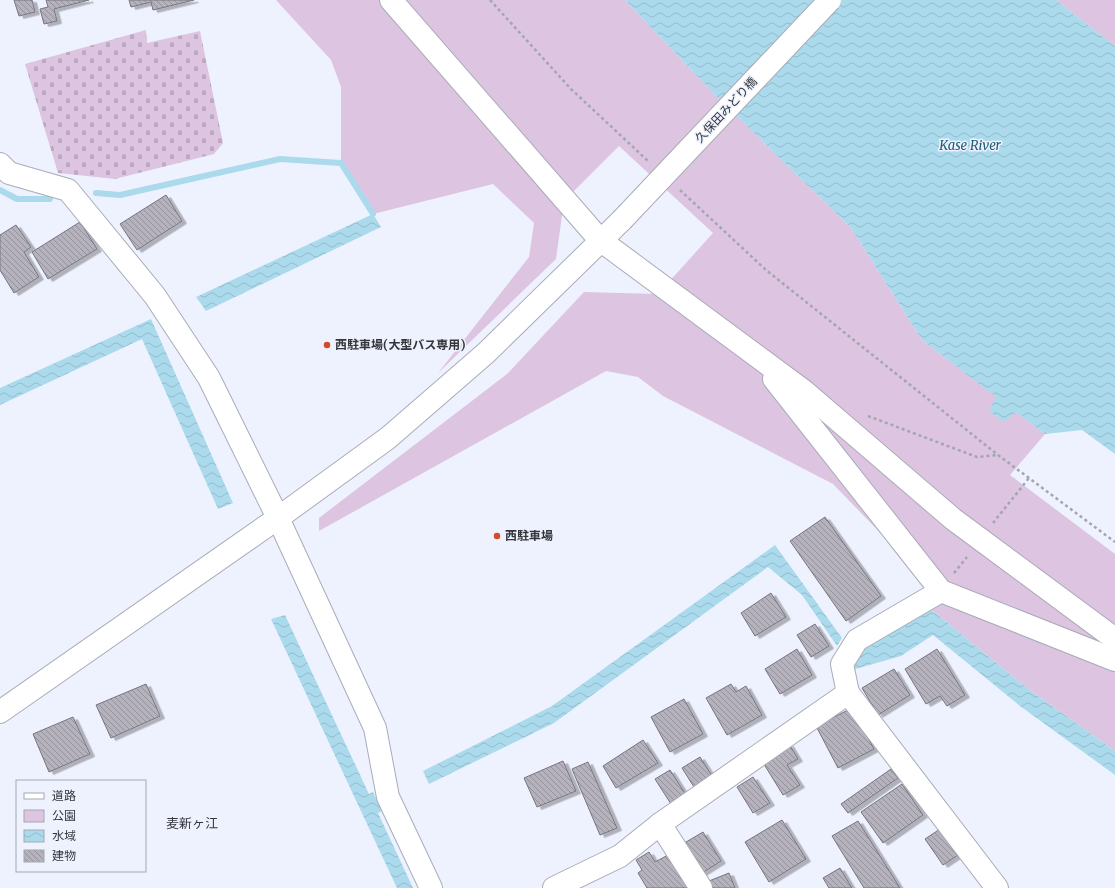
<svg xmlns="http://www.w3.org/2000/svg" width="1115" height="888" viewBox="0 0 1115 888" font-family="Merriweather,'Noto Sans JP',serif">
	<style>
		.green { fill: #ddc4e1 }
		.cemetery { fill: url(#cemetery-stones) }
		.water { fill: url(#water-waves) }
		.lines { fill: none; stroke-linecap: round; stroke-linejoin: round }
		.stream { stroke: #abdaed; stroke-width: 6 }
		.building { fill: url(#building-back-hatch); stroke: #77747f; filter: url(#shadow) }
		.minor-casing { stroke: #a9acb8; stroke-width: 24 }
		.path { stroke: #a2a6ae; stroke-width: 2.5; stroke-dasharray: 3 3; stroke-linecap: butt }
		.minor { stroke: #fff; stroke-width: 22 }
		.minor-bridge-casing { stroke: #a9acb8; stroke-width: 24; stroke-linecap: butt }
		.minor-bridge { stroke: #fff; stroke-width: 22 }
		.poi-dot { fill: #d44a2b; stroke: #eef2fe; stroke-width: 1.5 }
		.labels { text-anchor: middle; stroke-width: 3; stroke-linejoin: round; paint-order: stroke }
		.street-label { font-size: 12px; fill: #34363a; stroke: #eef2fe }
		.poi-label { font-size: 12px; font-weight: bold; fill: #34363a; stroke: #eef2fe; text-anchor: start }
		.water-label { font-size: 13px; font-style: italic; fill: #215b70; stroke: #eef2fe }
		.neighbourhood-label { font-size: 13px; fill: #34363a; stroke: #eef2fe }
	</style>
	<defs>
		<pattern id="cemetery-stones" width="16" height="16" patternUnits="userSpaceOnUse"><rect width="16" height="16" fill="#ddc4e1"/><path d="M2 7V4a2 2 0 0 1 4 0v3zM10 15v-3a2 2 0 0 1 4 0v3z" fill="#bea9c2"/></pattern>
		<pattern id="water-waves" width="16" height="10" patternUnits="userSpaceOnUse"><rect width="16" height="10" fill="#abdaed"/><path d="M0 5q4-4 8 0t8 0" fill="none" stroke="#94bccc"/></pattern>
		<pattern id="building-back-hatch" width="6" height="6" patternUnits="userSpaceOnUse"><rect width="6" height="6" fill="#b5b2bd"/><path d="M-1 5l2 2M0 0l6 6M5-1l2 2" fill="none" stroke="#94929b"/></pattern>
		<filter id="shadow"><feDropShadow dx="4.5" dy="2.5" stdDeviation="0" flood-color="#0004"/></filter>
	</defs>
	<rect width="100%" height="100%" fill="#eef2fe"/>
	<!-- green -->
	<g class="green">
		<path d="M276,0h349l89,94 137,134 71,112 123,94 -35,41 105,79v197l-88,-63 -99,-81 -5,-30 -90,-93 -170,-88 -25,-19 -32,-6 -287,160v-13l188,-144 77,-82 74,2 55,-61 -94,-87 -55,55 -8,58 -118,114 91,-116 5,-34 -41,-39 -120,30 -32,-51v-76l-10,-27z"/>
		<path d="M1056,0h59v46z"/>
	</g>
	<!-- cemetery -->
	<path class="cemetery" d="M146,30l1,13 53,-12 23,112 -9,11 -99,25 -57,-6 -33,-109z"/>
	<!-- water -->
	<g class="water">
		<path d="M625,0h431l59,46v408l-33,-24 -37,4 -29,-22 -12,10 -15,-11 7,-14 -74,-57 -71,-112 -137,-134z"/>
		<path d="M373,214l8,13 -175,84 -10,-14z"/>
		<path d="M151,319l82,184 -15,6 -76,-170 -142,66v-17z"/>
		<path d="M775,545l67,93 -5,8 -35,-51 -34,-28 -214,156 -125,61 -6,-13 129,-65z"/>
		<path d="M928,607l99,81 88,63v24l-95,-69 -87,-71 -32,21 -49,14 2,-17z"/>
		<path d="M285,615l84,179 4,-2 9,19 -4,2 35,75h-16l-126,-269z"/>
	</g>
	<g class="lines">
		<!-- stream -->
		<g class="stream">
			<path d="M0,190l17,9h33"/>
			<path d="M96,193l24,2 160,-36 61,4 32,51"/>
		</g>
	</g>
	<!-- building -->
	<g class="building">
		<path d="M14,0h18l3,12 -16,4z"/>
		<path d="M46,0h43l-35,9 3,12 -13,3 -4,-15 8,-2z"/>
		<path d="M129,0h65l-41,10 -2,-8 -20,5z"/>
		<path d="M166,195l16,26 -45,29 -17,-26z"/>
		<path d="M80,222l17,27 -49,30 -16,-27z"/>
		<path d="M16,225l15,22 -7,5 15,25 -25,16 -14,-23v-35z"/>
		<path d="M825,517l56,79 -35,25 -56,-80z"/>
		<path d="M771,593l15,24 -31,19 -14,-23z"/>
		<path d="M815,624l14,22 -18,11 -14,-22z"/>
		<path d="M797,649l15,26 -32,19 -15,-25z"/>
		<path d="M937,649l28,46 -18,11 -7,-10 -14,8 -21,-35z"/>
		<path d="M894,669l16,26 -32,20 -16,-27z"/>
		<path d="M146,684l14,32 -49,22 -15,-33z"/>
		<path d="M731,684l5,8 10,-6 16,29 -35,20 -21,-37z"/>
		<path d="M684,699l19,35 -33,18 -19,-35z"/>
		<path d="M852,708l22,41 -36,19 -22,-42z"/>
		<path d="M73,717l17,37 -41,18 -16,-38z"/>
		<path d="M643,740l15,23 -42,25 -13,-22z"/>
		<path d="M789,744l9,15 -11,6 13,20 -17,10 -21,-34z"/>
		<path d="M700,757l12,19 -18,11 -12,-19z"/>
		<path d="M563,761l13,30 -39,16 -13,-29z"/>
		<path d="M588,762l29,66 -17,7 -28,-66z"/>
		<path d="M891,769l7,9 -50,35 -7,-9z"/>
		<path d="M670,770l16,25 -15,9 -16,-25z"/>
		<path d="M753,777l17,26 -17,10 -16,-26z"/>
		<path d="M902,784l21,31 -40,28 -22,-31z"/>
		<path d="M782,820l24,39 -37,23 -24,-40z"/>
		<path d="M858,821l42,67h-36l-32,-52z"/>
		<path d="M940,829l18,26 -15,10 -18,-26z"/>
		<path d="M703,832l18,29 -22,14 -18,-30z"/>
		<path d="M649,852l6,10 13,-7 21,33h-42l-9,-15 4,-3 -6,-10z"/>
		<path d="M840,868l12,20h-23l-6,-10z"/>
		<path d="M729,873l6,15h-23l-3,-7z"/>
	</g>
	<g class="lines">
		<defs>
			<g id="minor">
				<path d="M391,0l209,240 204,151 149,128 162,120"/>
				<path d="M0,164l9,9 59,17 87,106 54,82 69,140 97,210 13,69 43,91"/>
				<path d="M774,379l167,212 174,69"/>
				<path d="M848,693l149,195"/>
				<path d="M0,712l278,-194 110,-80 98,-85 136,-133"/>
				<path d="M660,824l41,64"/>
				<path d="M554,888l66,-32 40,-32 188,-131 -6,-29 15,-24 84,-49"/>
			</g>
		</defs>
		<!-- minor casing -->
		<use href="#minor" class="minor-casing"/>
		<!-- path -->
		<g class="path">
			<path d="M490,0l81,89 77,72"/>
			<path d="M680,190l86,80 232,185 117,87"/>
			<path d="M868,416l109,41 21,-2"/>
			<path d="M993,523l36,-45"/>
			<path d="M954,573l13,-16"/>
		</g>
		<!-- minor -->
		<use href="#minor" class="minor"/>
		<defs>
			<path id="minor-bridge" d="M622,220l208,-220"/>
		</defs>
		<!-- minor-bridge casing -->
		<use href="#minor-bridge" class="minor-bridge-casing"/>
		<!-- minor-bridge -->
		<use href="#minor-bridge" class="minor-bridge"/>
	</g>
	<!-- markers -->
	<g class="poi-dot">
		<circle cx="327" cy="345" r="4"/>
		<circle cx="497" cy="536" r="4"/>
	</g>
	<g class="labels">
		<!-- street labels -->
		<g class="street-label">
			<text transform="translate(726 110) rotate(-47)" y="4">久保田みどり橋</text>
		</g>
		<!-- poi labels -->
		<g class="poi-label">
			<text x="335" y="349">西駐車場(大型バス専用)</text>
			<text x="505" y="540">西駐車場</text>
		</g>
		<!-- water labels -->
		<g class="water-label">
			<text x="970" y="150">Kase River</text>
		</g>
		<!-- neighbourhood labels -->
		<g class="neighbourhood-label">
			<text x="192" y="828">麦新ヶ江</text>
		</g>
	</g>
	<!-- legend -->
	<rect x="16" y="780" width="130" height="92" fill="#eef2fe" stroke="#a4a7b0"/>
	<rect x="24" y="793" width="20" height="6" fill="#ffffff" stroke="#a4a7b0"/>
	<text x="52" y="800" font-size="12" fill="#34363a">道路</text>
	<rect x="24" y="810" width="20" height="12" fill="#ddc4e1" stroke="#a4a7b0"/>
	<text x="52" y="820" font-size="12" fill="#34363a">公園</text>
	<rect x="24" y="830" width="20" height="12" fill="url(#water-waves)" stroke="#a4a7b0"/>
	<text x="52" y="840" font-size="12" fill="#34363a">水域</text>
	<rect x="24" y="850" width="20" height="12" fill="url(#building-back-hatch)" stroke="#a4a7b0"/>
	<text x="52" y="860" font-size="12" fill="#34363a">建物</text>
</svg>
